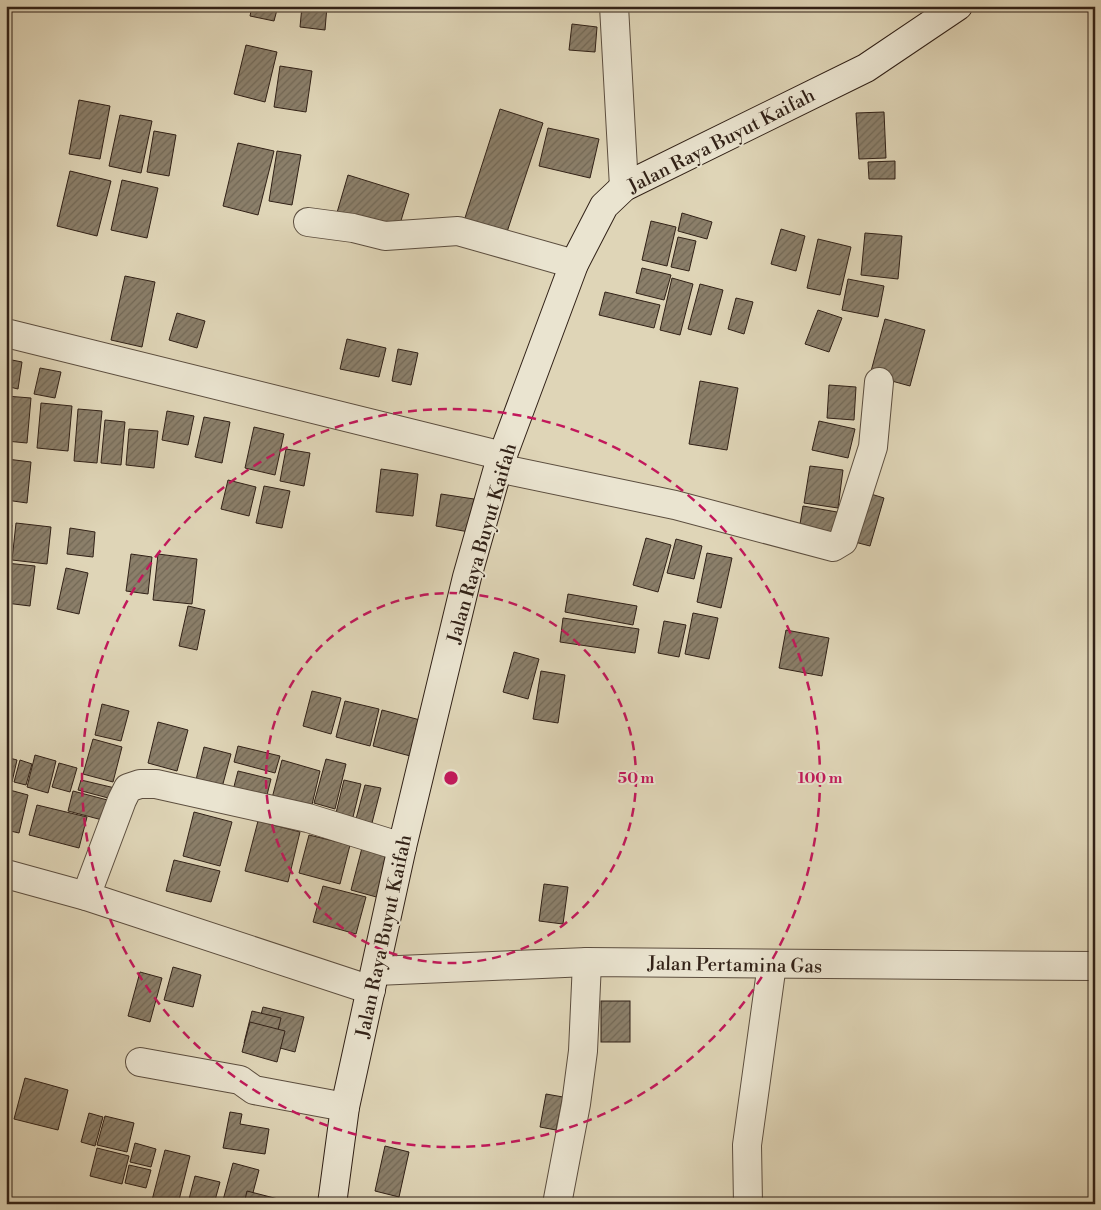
<svg xmlns="http://www.w3.org/2000/svg" width="1101" height="1210" viewBox="0 0 1101 1210" font-family="'Libre Bodoni',serif">
	<style>
		.building { fill: url(#building-hatch); stroke: #312117 }
		.lines { fill: none; stroke-linecap: round; stroke-linejoin: round }
		.street-casing { stroke: #5c4e3f; stroke-width: 30 }
		.secondary-casing { stroke: #312117; stroke-width: 30 }
		.street { stroke: #eae4d0; stroke-width: 28 }
		.secondary { stroke: #eae4d0; stroke-width: 28 }
		.ring { fill: none; stroke: #c2185b; stroke-width: 2.5; stroke-dasharray: 9 6 }
		.labels { text-anchor: middle; stroke-width: 4; stroke-linejoin: round; paint-order: stroke }
		.street-label { font-size: 19px; fill: #312117; stroke: #eae4d0 }
		.centre { fill: #c2185b; stroke: #eae4d0; stroke-width: 2.5 }
		.ring-label { font-size: 15px; text-anchor: middle; font-weight: bold; fill: #c2185b; stroke: #eae4d0; stroke-width: 4; stroke-linejoin: round; paint-order: stroke }
	</style>
	<defs>
		<pattern id="building-hatch" width="6" height="6" patternUnits="userSpaceOnUse" patternTransform="scale(1.25)"><rect width="6" height="6" fill="#8b7f6a"/><path d="M-1 1l2-2M0 6l6-6M5 7l2-2" fill="none" stroke="#726856"/></pattern>
	</defs>
	<rect width="100%" height="100%" fill="#dfd5b7"/>
	<filter id="stains"><feTurbulence type="fractalNoise" baseFrequency=".004" numOctaves="4"/><feColorMatrix values="0 0 0 0 .2 0 0 0 0 .09 0 0 0 0 .02 0 0 0 .5 -.17"/></filter>
	<radialGradient id="worn" r=".72"><stop offset=".6" stop-color="#630" stop-opacity="0"/><stop offset="1" stop-color="#630" stop-opacity=".3"/></radialGradient>
	<!-- building -->
	<g class="building">
		<path d="M252,6h26l-4,15 -24,-5z"/>
		<path d="M302,6h25l-2,24 -25,-3z"/>
		<path d="M572,24l25,3 -2,25 -26,-2z"/>
		<path d="M246,45l31,7 -12,50 -31,-8z"/>
		<path d="M280,66l32,5 -6,41 -32,-5z"/>
		<path d="M79,100l31,6 -10,53 -31,-5z"/>
		<path d="M500,109l43,14 -38,115 -42,-14z"/>
		<path d="M884,112l2,46 -27,1 -3,-46z"/>
		<path d="M120,115l32,6 -11,52 -32,-7z"/>
		<path d="M548,128l51,11 -9,39 -51,-12z"/>
		<path d="M154,131l22,4 -7,41 -22,-4z"/>
		<path d="M238,143l36,8 -16,64 -35,-9z"/>
		<path d="M277,151l24,4 -9,50 -23,-4z"/>
		<path d="M895,161v18h-26l-1,-17z"/>
		<path d="M70,171l41,10 -14,55 -40,-10z"/>
		<path d="M348,175l61,19 -12,40 -61,-18z"/>
		<path d="M122,180l36,8 -11,50 -36,-8z"/>
		<path d="M682,213l30,9 -5,17 -29,-8z"/>
		<path d="M651,221l25,6 -9,39 -25,-6z"/>
		<path d="M781,229l24,7 -9,35 -25,-7z"/>
		<path d="M865,233l37,3 -4,43 -37,-4z"/>
		<path d="M678,237l18,4 -7,30 -18,-4z"/>
		<path d="M818,239l33,8 -11,48 -33,-7z"/>
		<path d="M642,268l29,7 -7,25 -28,-7z"/>
		<path d="M125,276l30,6 -13,65 -31,-7z"/>
		<path d="M672,278l21,6 -13,51 -20,-5z"/>
		<path d="M848,279l36,7 -6,31 -36,-7z"/>
		<path d="M700,284l23,6 -12,45 -23,-6z"/>
		<path d="M605,292l55,13 -6,23 -55,-13z"/>
		<path d="M736,298l17,4 -9,32 -16,-5z"/>
		<path d="M818,310l24,8 -13,34 -24,-8z"/>
		<path d="M177,313l28,8 -8,27 -28,-8z"/>
		<path d="M885,319l40,11 -15,56 -40,-11z"/>
		<path d="M347,339l39,9 -7,29 -39,-8z"/>
		<path d="M398,349l20,4 -7,32 -19,-4z"/>
		<path d="M7,359l15,3 -4,27 -12,-3z"/>
		<path d="M40,368l21,4 -6,26 -21,-4z"/>
		<path d="M700,381l38,7 -11,62 -38,-6z"/>
		<path d="M829,385l27,2 -2,33 -27,-2z"/>
		<path d="M6,396l25,2 -4,45 -21,-2z"/>
		<path d="M41,403l31,3 -4,45 -31,-3z"/>
		<path d="M78,409l24,2 -5,52 -23,-2z"/>
		<path d="M167,411l27,5 -6,29 -26,-5z"/>
		<path d="M204,417l26,5 -8,41 -27,-6z"/>
		<path d="M105,420l20,2 -4,43 -20,-2z"/>
		<path d="M819,421l36,8 -7,29 -36,-8z"/>
		<path d="M254,427l30,7 -9,41 -30,-7z"/>
		<path d="M129,429l29,2 -4,37 -28,-3z"/>
		<path d="M286,449l24,4 -6,33 -24,-5z"/>
		<path d="M7,459l24,3 -4,41 -21,-3z"/>
		<path d="M810,466l33,4 -5,38 -34,-5z"/>
		<path d="M381,469l37,5 -5,42 -37,-4z"/>
		<path d="M228,480l28,7 -7,29 -28,-7z"/>
		<path d="M264,486l26,5 -8,37 -26,-5z"/>
		<path d="M861,491l23,7 -14,48 -23,-6z"/>
		<path d="M441,494l33,5 -5,33 -33,-6z"/>
		<path d="M803,506l34,6 -5,30 -34,-6z"/>
		<path d="M16,523l35,4 -4,37 -35,-4z"/>
		<path d="M6,524l6,1 -5,36h-1z"/>
		<path d="M70,528l25,4 -2,25 -26,-3z"/>
		<path d="M646,538l25,7 -13,47 -25,-7z"/>
		<path d="M676,539l26,7 -8,33 -27,-6z"/>
		<path d="M707,553l25,5 -11,50 -24,-6z"/>
		<path d="M131,554l21,3 -4,37 -22,-3z"/>
		<path d="M158,554l39,5 -5,45 -39,-4z"/>
		<path d="M6,563l29,3 -5,40 -24,-3z"/>
		<path d="M66,568l22,5 -9,41 -22,-5z"/>
		<path d="M568,594l69,12 -4,19 -68,-13z"/>
		<path d="M188,606l17,4 -8,40 -18,-4z"/>
		<path d="M693,613l25,5 -9,41 -24,-5z"/>
		<path d="M563,618l76,11 -4,24 -75,-11z"/>
		<path d="M664,621l22,4 -7,32 -21,-4z"/>
		<path d="M786,630l43,8 -7,38 -43,-8z"/>
		<path d="M514,652l25,7 -11,40 -25,-7z"/>
		<path d="M541,671l24,4 -7,48 -25,-4z"/>
		<path d="M312,691l29,7 -10,36 -28,-8z"/>
		<path d="M345,701l34,8 -9,37 -34,-9z"/>
		<path d="M102,704l27,7 -8,30 -26,-6z"/>
		<path d="M382,710l42,11 -10,36 -41,-11z"/>
		<path d="M158,722l30,8 -11,41 -29,-8z"/>
		<path d="M93,739l29,8 -9,35 -30,-8z"/>
		<path d="M238,746l42,10 -5,17 -41,-11z"/>
		<path d="M204,747l27,7 -11,41 -26,-7z"/>
		<path d="M35,755l21,6 -8,32 -21,-6z"/>
		<path d="M6,757l11,3 -5,22 -6,-2z"/>
		<path d="M326,759l20,5 -11,45 -21,-6z"/>
		<path d="M20,760l12,4 -6,21 -12,-3z"/>
		<path d="M282,760l38,11 -10,42 -39,-11z"/>
		<path d="M59,763l18,5 -7,24 -18,-5z"/>
		<path d="M238,771l33,8 -7,28 -33,-9z"/>
		<path d="M81,780l34,8 -3,11 -34,-9z"/>
		<path d="M344,780l17,4 -8,33 -17,-4z"/>
		<path d="M365,785l16,3 -9,35 -16,-4z"/>
		<path d="M6,789l22,6 -9,38 -13,-3z"/>
		<path d="M73,791l42,11 -5,20 -42,-11z"/>
		<path d="M37,805l50,12 -8,31 -50,-13z"/>
		<path d="M194,812l38,10 -12,44 -37,-10z"/>
		<path d="M258,821l42,11 -12,50 -43,-11z"/>
		<path d="M309,835l41,10 -10,39 -41,-11z"/>
		<path d="M363,844l28,7 -11,47 -29,-8z"/>
		<path d="M174,860l46,11 -9,31 -45,-11z"/>
		<path d="M544,884l24,3 -5,37 -24,-3z"/>
		<path d="M323,886l43,11 -10,37 -43,-12z"/>
		<path d="M173,967l28,8 -8,32 -29,-7z"/>
		<path d="M140,972l22,6 -12,44 -22,-6z"/>
		<rect x="601" y="1001" width="29" height="41"/>
		<path d="M263,1007l41,10 -9,35 -41,-11z"/>
		<path d="M252,1011l29,7 -8,32 -29,-7z"/>
		<path d="M250,1022l35,9 -8,31 -35,-10z"/>
		<path d="M25,1078l43,12 -10,40 -44,-11z"/>
		<path d="M546,1094l17,3 -7,33 -16,-3z"/>
		<path d="M230,1112l12,2 -2,10 29,5 -4,25 -42,-6z"/>
		<path d="M89,1113l14,4 -8,29 -14,-4z"/>
		<path d="M105,1116l29,7 -7,29 -30,-7z"/>
		<path d="M135,1143l21,6 -5,18 -21,-5z"/>
		<path d="M385,1146l24,6 -10,45 -24,-6z"/>
		<path d="M97,1148l32,8 -7,28 -32,-8z"/>
		<path d="M165,1150l25,6 -12,48h-27z"/>
		<path d="M233,1163l26,7 -9,34h-28z"/>
		<path d="M129,1165l22,5 -5,18 -21,-5z"/>
		<path d="M195,1176l25,6 -6,22 -25,-5z"/>
		<path d="M247,1191l35,9 -1,4h-37z"/>
	</g>
	<g class="lines">
		<defs>
			<g id="street">
				<path d="M614,6l10,181"/>
				<path d="M308,222l45,6 32,8 73,-5 116,33"/>
				<path d="M6,333l497,123"/>
				<path d="M498,468l177,37 158,42 10,-6 30,-94 6,-65"/>
				<path d="M6,874l80,22 285,94"/>
				<path d="M86,896l36,-96 6,-12 12,-4h16l152,34 94,29"/>
				<path d="M376,971l211,-9 508,4"/>
				<path d="M140,1062l100,18 14,10 91,17"/>
				<path d="M557,1204l19,-100 7,-53 4,-89"/>
				<path d="M748,1204l-1,-59 25,-181"/>
			</g>
			<path id="secondary" d="M332,1204l13,-97 57,-260 65,-270 31,-109 76,-204 30,-58 20,-19 242,-119 92,-62"/>
		</defs>
		<!-- street casing -->
		<use href="#street" class="street-casing"/>
		<!-- secondary casing -->
		<use href="#secondary" class="secondary-casing"/>
		<!-- street -->
		<use href="#street" class="street"/>
		<!-- secondary -->
		<use href="#secondary" class="secondary"/>
	</g>
	<!-- distance rings -->
	<g class="ring">
		<circle cx="451" cy="778" r="185"/>
		<circle cx="451" cy="778" r="369"/>
	</g>
	<g class="labels">
		<!-- street labels -->
		<g class="street-label">
			<text transform="translate(721 140) rotate(-27)" y="7">Jalan Raya Buyut Kaifah</text>
			<text transform="translate(481 543) rotate(-74)" y="7">Jalan Raya Buyut Kaifah</text>
			<text transform="translate(383 936) rotate(-78)" y="7">Jalan Raya Buyut Kaifah</text>
			<text transform="translate(735 964) rotate(1)" y="7">Jalan Pertamina Gas</text>
		</g>
	</g>
	<circle cx="451" cy="778" r="8" class="centre"/>
	<g class="ring-label">
		<text x="636" y="783">50 m</text>
		<text x="820" y="783">100 m</text>
	</g>
	<!-- margin -->
	<rect width="1101" height="1210" fill="none" stroke="#dfd5b7" stroke-width="25"/>
	<rect x="8" y="8" width="1086" height="1195" fill="none" stroke="#312117" stroke-width="2.5"/>
	<rect x="12" y="12" width="1076" height="1185" fill="none" stroke="#312117"/>
	<rect width="100%" height="100%" filter="url(#stains)"/>
	<rect width="100%" height="100%" fill="url(#worn)"/>
</svg>
